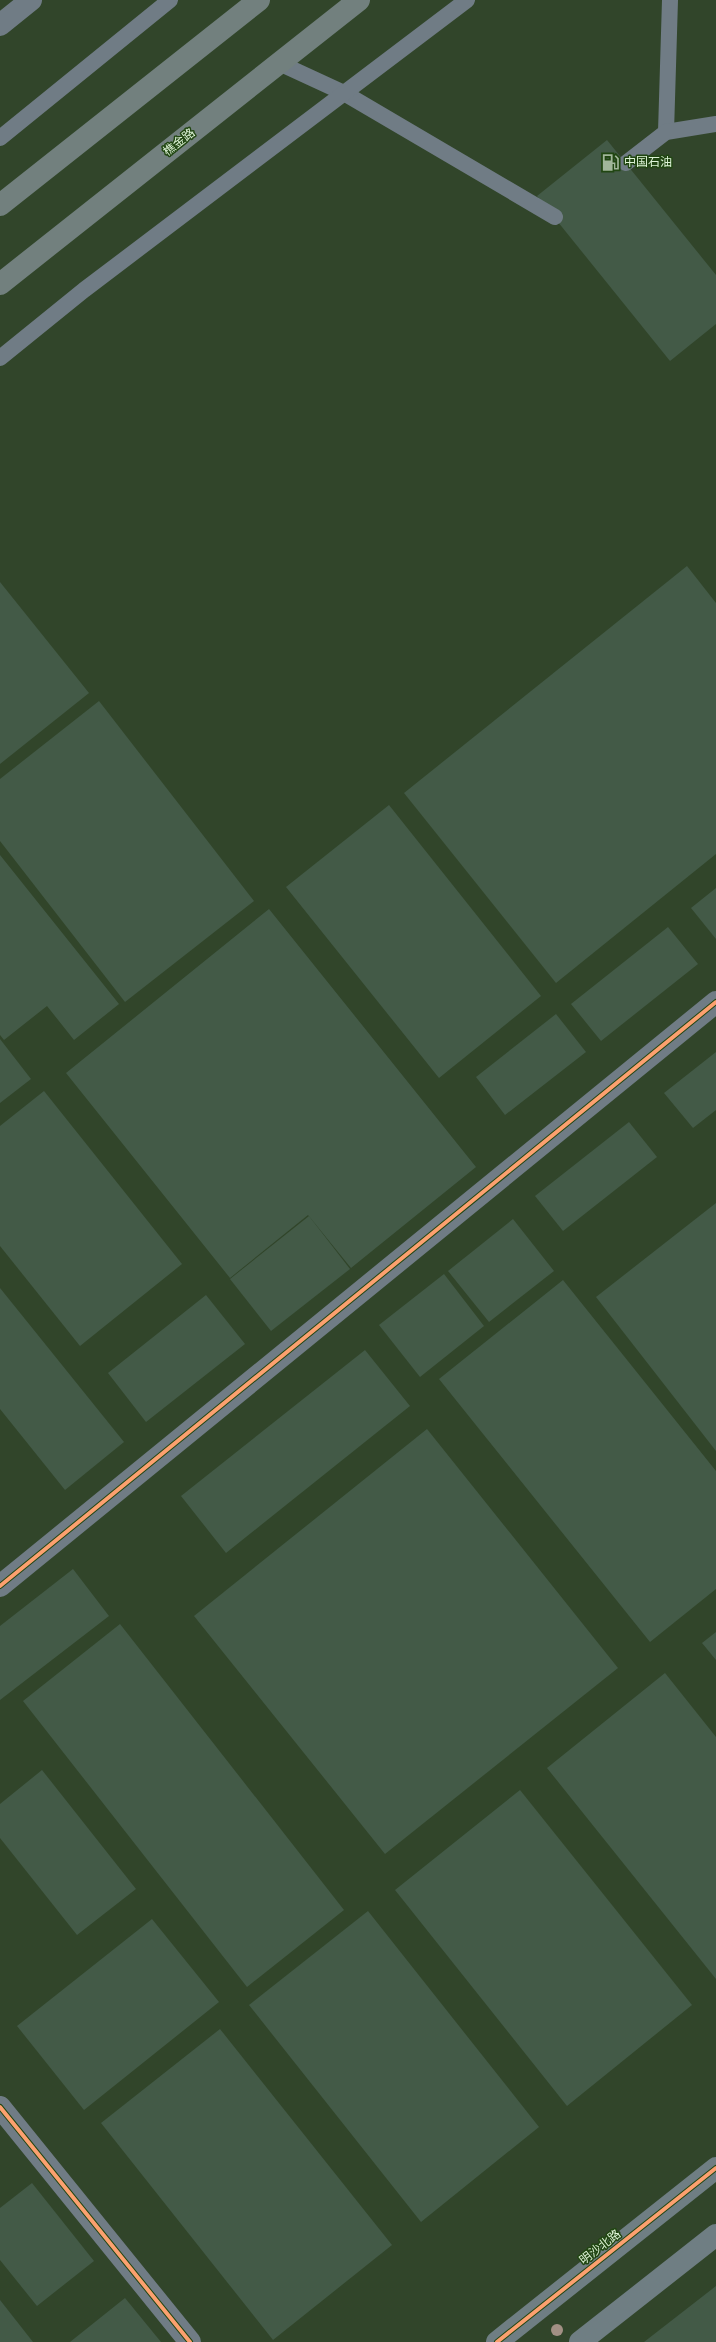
<svg xmlns="http://www.w3.org/2000/svg" width="716" height="2342" viewBox="0 0 716 2342" font-family="Poppins,'Noto Sans SC',sans-serif">
	<style>
		.building { fill: #435a47 }
		.lines { fill: none; stroke-linecap: round; stroke-linejoin: round }
		.lane { stroke: #707c85; stroke-width: 16 }
		.street { stroke: #707c85; stroke-width: 22 }
		.secondary { stroke: #6f7e83; stroke-width: 22 }
		.highway { stroke: #72807e; stroke-width: 22 }
		.cycleway-casing { stroke: #214612; stroke-width: 6 }
		.cycleway { stroke: #fca06f; stroke-width: 4 }
		.tree { fill: #a29084 }
		.labels { text-anchor: middle; stroke-width: 3; stroke-linejoin: round; paint-order: stroke }
		.street-label { font-size: 12px; fill: #ddf3d6; stroke: #214612 }
		.poi-label { font-size: 12px; fill: #ddf3d6; stroke: #214612; text-anchor: start }
	</style>
	<rect width="100%" height="100%" fill="#31452a"/>
	<!-- building -->
	<g class="building">
		<path d="M607,140l109,135v49l-46,37 -133,-165z"/>
		<path d="M687,566l29,37v251l-160,129 -152,-190z"/>
		<path d="M0,582l89,111 -89,71z"/>
		<path d="M99,701l155,200 -129,101 -125,-161v-62z"/>
		<path d="M389,805l152,191 -102,82 -153,-191z"/>
		<path d="M0,855l119,149 -45,36 -27,-34 -43,34 -4,-5z"/>
		<path d="M716,888v51l-25,-31z"/>
		<path d="M269,909l207,258 -125,101 -43,-53 -78,63 -164,-205z"/>
		<path d="M668,927l30,37 -97,77 -30,-37z"/>
		<path d="M556,1014l30,38 -81,63 -29,-38z"/>
		<path d="M0,1039l31,40 -31,24z"/>
		<path d="M716,1052v58l-23,18 -29,-35z"/>
		<path d="M44,1091l138,173 -102,82 -80,-100v-120z"/>
		<path d="M629,1122l28,35 -94,74 -28,-35z"/>
		<path d="M716,1203v248l-120,-154z"/>
		<path d="M309,1216l41,53 -79,62 -41,-52z"/>
		<path d="M513,1219l41,52 -65,51 -41,-51z"/>
		<path d="M444,1274l40,52 -64,51 -41,-52z"/>
		<path d="M563,1280l153,191v118l-66,53 -211,-263z"/>
		<path d="M0,1288l124,154 -59,48 -65,-81z"/>
		<path d="M206,1295l39,49 -99,78 -38,-49z"/>
		<path d="M365,1350l45,56 -184,147 -45,-57z"/>
		<path d="M427,1429l191,239 -233,186 -191,-238z"/>
		<path d="M73,1569l36,47 -109,84v-74z"/>
		<path d="M120,1624l224,286 -97,77 -224,-286z"/>
		<path d="M716,1632v28l-14,-17z"/>
		<path d="M665,1673l51,64v242l-169,-211z"/>
		<path d="M42,1770l94,119 -59,46 -77,-97v-34z"/>
		<path d="M520,1790l172,215 -125,101 -172,-216z"/>
		<path d="M368,1911l171,216 -118,95 -172,-217z"/>
		<path d="M152,1919l67,83 -135,108 -67,-84z"/>
		<path d="M220,2029l172,216 -119,95 -172,-217z"/>
		<path d="M32,2183l62,78 -57,45 -37,-46v-52z"/>
		<path d="M716,2286v56h-72z"/>
		<path d="M125,2298l36,44h-91z"/>
		<path d="M0,2300l33,42h-33z"/>
	</g>
	<g class="lines">
		<!-- lane -->
		<g class="lane">
			<path d="M279,63l65,30 211,124"/>
			<path d="M666,132l4,-132"/>
			<path d="M0,138l170,-138"/>
			<path d="M626,163l40,-31 50,-8"/>
			<path d="M0,358l84,-68 383,-290"/>
		</g>
		<!-- street -->
		<g class="street">
			<path d="M0,25l31,-25"/>
			<path d="M0,1586l716,-584"/>
			<path d="M0,2107l190,235"/>
		</g>
		<!-- secondary -->
		<g class="secondary">
			<path d="M497,2342l219,-174"/>
			<path d="M580,2342l136,-107"/>
		</g>
		<!-- highway -->
		<g class="highway">
			<path d="M0,205l259,-205"/>
			<path d="M0,284l359,-284"/>
		</g>
		<defs>
			<g id="cycleway">
				<path d="M0,1586l716,-584"/>
				<path d="M0,2107l190,235"/>
				<path d="M497,2342l219,-174"/>
			</g>
		</defs>
		<!-- cycleway casing -->
		<use href="#cycleway" class="cycleway-casing"/>
		<!-- cycleway -->
		<use href="#cycleway" class="cycleway"/>
	</g>
	<!-- trees -->
	<circle class="tree" cx="557" cy="2330" r="6"/>
	<!-- icons -->
	<defs>
		<symbol id="fuel-bare" viewBox="-9 -9 18 18"><path d="M-5.5-6h7V0h2V4h1.3V-2.5L3-4.5l.8-.8L6-3V5H2.5V1h-1V6h-7ZM-4.2-4.7v3.2H.2V-4.7Z" fill="#a1b69a" stroke="#214612" stroke-width="2.5" paint-order="stroke"/></symbol>
	</defs>
	<g fill-rule="evenodd">
		<use href="#fuel-bare" x="598" y="150" width="25" height="25"/>
	</g>
	<g class="labels">
		<!-- street labels -->
		<g class="street-label">
			<text transform="translate(179 142) rotate(-38)" y="4">樵金路</text>
			<text transform="translate(600 2247) rotate(-38)" y="4">明沙北路</text>
		</g>
		<!-- poi labels -->
		<g class="poi-label">
			<text x="624" y="166">中国石油</text>
		</g>
	</g>
</svg>
